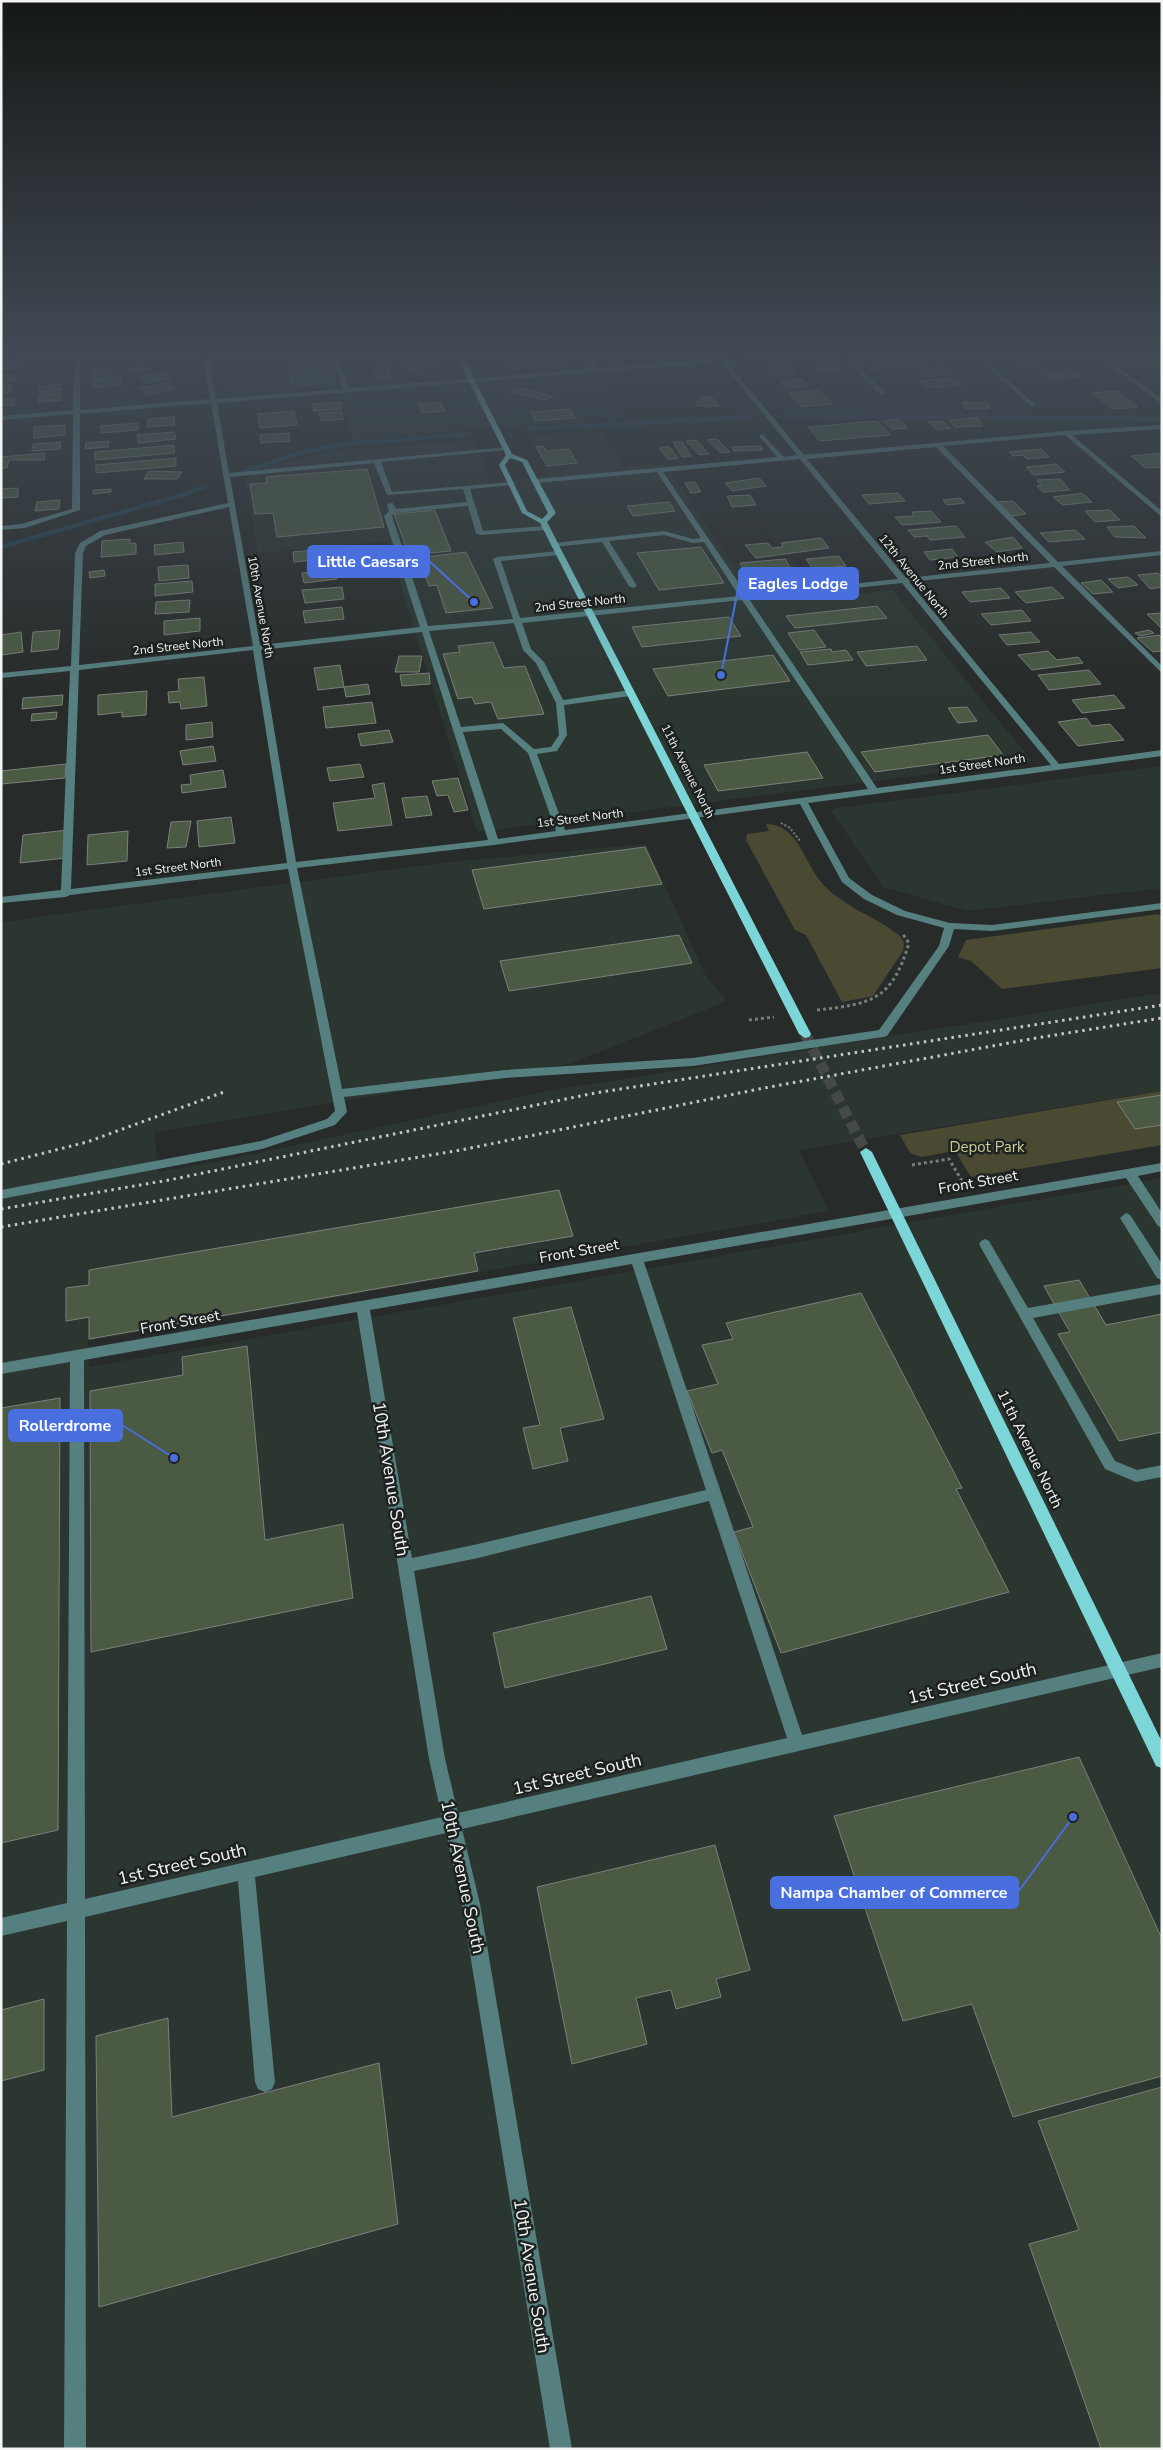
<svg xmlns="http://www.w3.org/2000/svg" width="1163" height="2450" viewBox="0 0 1163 2450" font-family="'Nunito Sans',sans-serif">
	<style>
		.built { fill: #2b3631 }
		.green { fill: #4a4932 }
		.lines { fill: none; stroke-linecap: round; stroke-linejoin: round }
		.stream { stroke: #24414d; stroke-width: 4.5 }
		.building { fill: #4a5a43; stroke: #7d807c }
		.major-tunnel { stroke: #454947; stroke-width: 11; stroke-dasharray: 11 5.5; stroke-linecap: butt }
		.path-far1 { stroke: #797d7b; stroke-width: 2; stroke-dasharray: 2 2; stroke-linecap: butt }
		.path { stroke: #797d7b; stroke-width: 3; stroke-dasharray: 3 3; stroke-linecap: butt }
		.minor { fill: #567f80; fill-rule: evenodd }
		.major { fill: #7cd6d7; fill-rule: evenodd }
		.rail { stroke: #c4c7c5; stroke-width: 3; stroke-dasharray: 2.5 4.5; stroke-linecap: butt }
		.labels { text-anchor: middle; stroke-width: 5; stroke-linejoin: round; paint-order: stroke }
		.far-street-label { font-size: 12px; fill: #f2f5f3; stroke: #1d2220 }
		.park-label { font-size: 15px; fill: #cecc96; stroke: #1d2220 }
		.street-label { font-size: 15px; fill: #f2f5f3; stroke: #1d2220 }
		.near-street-label { font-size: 18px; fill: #f2f5f3; stroke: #1d2220 }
		.leader { fill: none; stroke: #486fdd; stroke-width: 2 }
		.callout-dot { fill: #486fdd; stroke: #1d2220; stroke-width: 2 }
		.callout { fill: #486fdd; stroke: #486fdd; stroke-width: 2 }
		.callout-label { font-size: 16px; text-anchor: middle; font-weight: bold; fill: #fff }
	</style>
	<rect width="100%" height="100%" fill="#272b29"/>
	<!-- built -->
	<g class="built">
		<path d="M326,353h254l42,64 -269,23 -16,-53 -111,9 -6,-28 108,-9z"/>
		<path d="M600,430l25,37 40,-3 68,100 56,-6 32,40 71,-8 140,171 -555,71 -90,-291 -129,12 -14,-80 84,-22 145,-10 19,39 57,-5 -19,-38z"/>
		<path d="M1162,766v122l-195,23 -84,-24 -53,-78z"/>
		<path d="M646,844l60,132 21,25 -158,63 -414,68 3,40 67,-12 322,-69 615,-98v98l-363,59 30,61 -741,130 1,26 1073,-189v1271h-1161v-1527l439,-59z"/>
	</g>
	<!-- green -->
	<g class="green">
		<path d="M766,824c31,-1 38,38 55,58 22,26 56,34 80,55l3,6 -1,8 -30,45 -31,6 -36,-67 -11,-5 -49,-90 1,-6 22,-3z"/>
		<path d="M1158,914l4,3v51l-160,21 -31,-28 -13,-4 8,-17z"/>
		<path d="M1162,1091v54l-191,32 -16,-26 -34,6 -11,-4 -10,-18z"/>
	</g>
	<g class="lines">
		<!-- stream -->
		<g class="stream">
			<path d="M785,416l377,3"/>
			<path d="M525,429l226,-12"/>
			<path d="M245,471l55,-18 44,-9 126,-10"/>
			<path d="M1,547l181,-52 24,-9"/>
		</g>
	</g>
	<!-- building -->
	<g class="building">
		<path d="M19,353l-1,6 -17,1v-6z"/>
		<path d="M421,353l3,9 12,-1 2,3 -20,1 2,6 -15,1 -3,-9 -12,1 -3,-9z"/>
		<path d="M556,353h23l7,9 -76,7 -7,-11z"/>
		<path d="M600,353h19l3,3 -18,2z"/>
		<path d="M1007,353h31v1l-28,2z"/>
		<path d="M934,357l7,6 -69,6 -7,-7z"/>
		<path d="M1044,357l7,6 -26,2 -6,-6z"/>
		<path d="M327,358l9,24 -35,3 -1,-2 -8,1 -4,-13 8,-1 -3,-9z"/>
		<path d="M17,361l-1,7 -15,1v-7z"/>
		<path d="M388,361l2,17 -15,1 -2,-17z"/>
		<path d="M1147,361l8,6 -24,2 -7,-6z"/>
		<path d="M834,363l6,7 -20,2 -6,-7z"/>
		<path d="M149,364l-2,6 -17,1 2,-6z"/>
		<path d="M790,367l6,6 -24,2 -6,-7z"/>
		<path d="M111,368l-1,7 -17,1v-7z"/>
		<path d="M944,368l8,6 -28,3 -7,-6z"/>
		<path d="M1074,371l8,6 -32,3 -8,-7z"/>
		<path d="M166,372l5,6 -26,5 -6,-6z"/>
		<path d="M15,374l-1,7h-13v-6z"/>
		<path d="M120,376l2,9 -29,3 -2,-8z"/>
		<path d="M955,378l7,7 -37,3 -7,-7z"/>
		<path d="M802,379l7,6 -22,3 -7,-7z"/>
		<path d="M167,383l8,6 -28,6 -7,-7z"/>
		<path d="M59,384l3,6 -21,3 -3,-6z"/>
		<path d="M12,385l-2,7 -9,1v-7z"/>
		<path d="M520,388l33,8 -8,4 -33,-8z"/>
		<path d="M818,390l14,14 -30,3 -13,-14z"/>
		<path d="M1117,391l21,16 -26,2 -20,-16z"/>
		<path d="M60,393l1,7 -22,2v-7z"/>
		<path d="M712,397l8,9 -13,1 -1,-2 -8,1 -3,-4 7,-1 -2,-3z"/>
		<path d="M15,398l-1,7 -13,1v-7z"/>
		<path d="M340,402l2,7 -28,2 -2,-7z"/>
		<path d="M441,402l4,9 -23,2 -3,-9z"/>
		<path d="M963,402h24l3,7h-24z"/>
		<path d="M570,409l5,9 -40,3 -4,-9z"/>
		<path d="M294,411l3,14 -37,3 -2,-14z"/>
		<path d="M342,412l1,7 -22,2 -2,-8z"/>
		<path d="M174,417l1,8 -27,2v-8z"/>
		<path d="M977,418l6,8 -28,1 -6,-7z"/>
		<path d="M899,419l9,9 -16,1 -9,-8z"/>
		<path d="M877,421l13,14 -70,6 -12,-14z"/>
		<path d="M941,421l10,7 -13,2 -10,-8z"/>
		<path d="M138,423v7l-37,3v-7z"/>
		<path d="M65,425v10l-31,3v-11z"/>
		<path d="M174,432l2,7 -38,4 -1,-8z"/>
		<path d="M289,433l1,8 -29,2 -1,-8z"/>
		<path d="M717,439l13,13 -9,1 -14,-13z"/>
		<path d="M696,440l13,14 -10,1 -13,-14z"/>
		<path d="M109,441l-1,6 -23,2 1,-6z"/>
		<path d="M61,442l-1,7 -28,2 1,-7z"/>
		<path d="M673,442h9l9,14 -9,1z"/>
		<path d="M174,445l1,8 -80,7v-8z"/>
		<path d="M543,446l3,5 23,-2 8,14 -30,3 -11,-19z"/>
		<path d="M669,446l9,12 -10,2 -9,-12z"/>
		<path d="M761,446l2,4 -29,1 -2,-4z"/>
		<path d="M1041,449l8,8 -22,2 -4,-4 -10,1 -4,-4z"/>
		<path d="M45,453l-1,7h-35l-2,8h-6v-11z"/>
		<path d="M1162,453v14l-16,1 -15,-12z"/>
		<path d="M176,458v8l-80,7v-8z"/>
		<path d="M1056,464l9,8 -31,3 -8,-8z"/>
		<path d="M367,469l17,58 -107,10 -4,-24 -18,1 -5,-30 17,-1 -1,-6z"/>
		<path d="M149,471l33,1 -5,7h-33z"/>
		<path d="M759,478l7,8 -34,5 -7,-8z"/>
		<path d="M1060,479l10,11 -27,2 -6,-6 4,-1 -4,-5z"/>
		<path d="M695,482l6,10 -10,1 -6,-10z"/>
		<path d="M18,488v9l-17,1v-9z"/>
		<path d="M111,489v3l-18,2v-4z"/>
		<path d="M898,493l7,8 -36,3 -7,-9z"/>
		<path d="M1082,493l10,9 -29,3 -10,-8z"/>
		<path d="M750,495l6,10 -24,2 -5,-11z"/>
		<path d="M960,498l5,5 -18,2 -4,-5z"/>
		<path d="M60,500l-1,9 -24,2 2,-9z"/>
		<path d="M1013,501l13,13 -15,2 -13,-14z"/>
		<path d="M669,502l6,9 -42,5 -6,-10z"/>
		<path d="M435,510l16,41 -42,4 -15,-41z"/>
		<path d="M1110,510l10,10 -25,2 -10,-11z"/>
		<path d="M931,511l10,11 -39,3 -7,-8 19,-1 -2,-4z"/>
		<path d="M956,526l9,11 -35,3 -3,-4 -13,1 -6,-7z"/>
		<path d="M1134,526l12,12 -31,-1 -8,-10z"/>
		<path d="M1075,530l10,9 -36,3 -9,-9z"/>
		<path d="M1013,537l9,11 -25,4 -12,-10z"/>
		<path d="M821,538l8,10 -73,10 -11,-13 23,-2 4,5 11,-1 -2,-4z"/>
		<path d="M130,539v5l6,-1v11l-35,3 1,-16z"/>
		<path d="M183,542l1,10 -29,3 -1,-10z"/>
		<path d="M701,547l23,36 -65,7 -22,-37z"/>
		<path d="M323,549l2,10 -31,3 -1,-10z"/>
		<path d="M952,549l6,8 -28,3 -6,-8z"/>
		<path d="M466,552l27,56 -47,5 -9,-28 -8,1 -10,-28z"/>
		<path d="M839,556l7,10 -33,3 -7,-10z"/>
		<path d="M785,559l7,12 -45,4 -7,-12z"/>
		<path d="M188,565l1,13 -30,3 -1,-14z"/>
		<path d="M104,570l1,6 -15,2 -1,-6z"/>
		<path d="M334,570l3,9 -33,4 -2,-10z"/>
		<path d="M1158,573l4,4v10l-12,2 -12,-14z"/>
		<path d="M1128,577l10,8 -20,3 -10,-9z"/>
		<path d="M1101,580l12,12 -20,2 -12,-11z"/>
		<path d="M192,581l1,11 -38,4v-12z"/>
		<path d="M342,587l2,12 -39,4 -3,-13z"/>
		<path d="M1052,587l12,11 -38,5 -11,-11z"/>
		<path d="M1001,588l9,10 -40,4 -8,-10z"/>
		<path d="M190,600l-1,12 -34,2 1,-12z"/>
		<path d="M877,606l10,12 -92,10 -9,-12z"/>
		<path d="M342,607l2,12 -39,4 -2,-12z"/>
		<path d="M1022,610l9,11 -40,4 -10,-11z"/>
		<path d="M1162,613v16l-15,-15z"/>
		<path d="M729,617l12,19 -99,11 -10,-20z"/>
		<path d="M200,618v13l-36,4v-14z"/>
		<path d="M60,630l-2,19 -27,3 2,-20z"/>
		<path d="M814,630l12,17 -27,3 -11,-17z"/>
		<path d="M1149,630l5,3 -14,3 -5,-3z"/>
		<path d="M21,632l2,20 -22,3v-20z"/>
		<path d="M1031,632l9,10 -33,3 -8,-10z"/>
		<path d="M1159,635l3,3v13l-9,1 -16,-14z"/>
		<path d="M493,642l11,26 21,-2 19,48 -46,5 -7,-17 -16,2 -3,-7 -14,2 -15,-45 17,-2 -2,-6z"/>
		<path d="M917,646l10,14 -61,6 -9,-14z"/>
		<path d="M831,649l1,3 14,-2 7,10 -45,5 -8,-13z"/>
		<path d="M1048,651l9,9 21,-3 5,6 -51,7 -14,-15z"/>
		<path d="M773,655l17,26 -122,15 -15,-27z"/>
		<path d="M399,656h23l-3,16h-24z"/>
		<path d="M340,665l4,22 24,-3 2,10 -24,3 -2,-10 -26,3 -4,-22z"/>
		<path d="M1089,670l12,14 -52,6 -11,-15z"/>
		<path d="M429,673l1,11 -28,2 -2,-11z"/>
		<path d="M204,677l3,29 -26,3 -1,-7 -11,1 -1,-11 11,-1 -1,-12z"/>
		<path d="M147,691l-1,24 -24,2v-5l-24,3v-20z"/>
		<path d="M63,695l-1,10 -40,4 1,-11z"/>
		<path d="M1114,695l11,13 -43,5 -10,-13z"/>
		<path d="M372,702l4,21 -50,5 -3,-21z"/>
		<path d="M967,707l10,14 -19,2 -10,-15z"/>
		<path d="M57,712l-1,7 -25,2 1,-7z"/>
		<path d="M1086,718l6,8 18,-2 14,16 -46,6 -20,-24z"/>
		<path d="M212,722l1,15 -27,3v-15z"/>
		<path d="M389,730l4,12 -32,4 -3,-12z"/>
		<path d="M988,735l15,20 -128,17 -14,-20z"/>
		<path d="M213,746l3,15 -33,4 -3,-14z"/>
		<path d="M807,752l16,26 -105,13 -14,-26z"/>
		<path d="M66,764l-1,14 -64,6v-13z"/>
		<path d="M360,764l4,13 -34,4 -3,-13z"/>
		<path d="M223,770l3,17 -44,6 -1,-8 10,-1 -1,-9z"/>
		<path d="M458,778l10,32 -14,2 -6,-17 -11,1 -5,-15z"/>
		<path d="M384,783l8,42 -54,6 -5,-28 42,-5 -3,-13z"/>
		<path d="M427,796l5,19 -26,3 -4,-20z"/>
		<path d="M231,817l4,26 -36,4 -2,-26z"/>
		<path d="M191,821l-5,26 -19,1 4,-26z"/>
		<path d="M68,830l-2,28 -46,5 3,-28z"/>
		<path d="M128,831l-1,30 -40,4 1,-30z"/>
		<path d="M645,847l17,37 -178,25 -12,-39z"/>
		<path d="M679,935l13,28 -183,28 -9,-30z"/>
		<path d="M1162,1095v30l-27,4 -18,-27z"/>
		<path d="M559,1190l14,46 -99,17 4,18 -389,68v-22l-23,4v-33l23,-3v-15z"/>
		<path d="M1079,1280l27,45 56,-11v118l-43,9 -61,-107 12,-2 -26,-46z"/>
		<path d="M861,1293l101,195 -6,1 53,103 -228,61 -47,-121 19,-5 -31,-77 -10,3 -25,-62 31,-7 -16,-39 31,-6 -7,-16z"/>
		<path d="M571,1307l33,112 -44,9 8,33 -35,8 -10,-41 17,-3 -27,-107z"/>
		<path d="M247,1346l18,194 78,-16 10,74 -262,54 -1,-261 93,-16 -1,-18z"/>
		<path d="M60,1398l-2,432 -57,13v-435z"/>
		<path d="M651,1596l16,53 -162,39 -12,-55z"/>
		<path d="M1079,1757l83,182v137l-149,41 -41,-113 -69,17 -69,-205z"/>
		<path d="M715,1845l35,125 -34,9 5,18 -45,12 -5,-19 -35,8 11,46 -75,20 -35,-177z"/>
		<path d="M44,1999v71l-43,11v-71z"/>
		<path d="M168,2018l4,99 207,-54 19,161 -299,83 -3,-271z"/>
		<path d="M1162,2087v362h-61l-72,-205 50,-14 -41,-109z"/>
	</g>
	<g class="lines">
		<!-- major-tunnel -->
		<path class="major-tunnel" d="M805,1034l61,118"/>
		<!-- path-far1 -->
		<path class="path-far1" d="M781,823l9,5 10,13"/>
		<!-- path -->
		<g class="path">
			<path d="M817,1010c55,-6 75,-10 92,-67l-7,-10"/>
			<path d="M749,1020l25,-3"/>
			<path d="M912,1165l37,-6 13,22"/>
		</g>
		<!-- minor -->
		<g class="minor">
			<path d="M74,353h6v57l130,-11 -8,-46h6l8,46 127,-10 -12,-36h6l12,35 244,-19 -11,-16h6l11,15 119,-9 -1,-2 3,-2 4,3 92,-5 -3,2 -86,7 77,93 262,-24 96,-6v4l-90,6 90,76v6l-97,-82 -122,11 115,116 104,-11v4l-100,11 100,100v7l-108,-106 -145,15 150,182 103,-14v6l-354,47 41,75 23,17 33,16 45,12 42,2 170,-22v6l-170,22 -38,-2 -5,17 -62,90 -4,1 -190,29 -188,12 -161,19 3,15 -12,13 -73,24 -261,50v-9l260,-49 66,-22 8,-8 -47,-242 -218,26 -4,2 -65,6v-6l60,-7 9,-219 -69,7v-5l70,-7 4,-113 5,-10 20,-12 128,-28 -17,-100 -131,11v96l-55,18 -24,2v-4l20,-2 51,-15 1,-95 -72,6v-4l72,-6zM721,362l76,93 -13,2 -22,-23 -3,2 18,21 -240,22 -3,2 3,2 120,-11 44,66 -8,1 -29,-8 -110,12 -4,2 4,2 48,-5 27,44 4,2 4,-2 -28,-45 55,-6 29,8 11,-1 35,54 -219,22 -19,-57 57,-6 4,-2 -4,-2 -61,6 -4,2 20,60 -85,7 -36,-110 3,-3 73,-7 8,27 4,2 65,-5 4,-2 -4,-2 -62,5 -13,-42 42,-4 3,-2 -1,-1 -122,10 -11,-30 125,-12 3,-2 -1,-1 -279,26 -12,-70zM936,447l114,116 -144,15 -99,-119zM800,459l98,120 -151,16 -84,-123zM374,463l13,32 76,-6 4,13 -71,7 -3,-6 -6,1 2,7 -5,5 36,111 -160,18 -30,-168zM229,507l24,139 -174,19 4,-112 3,-7 19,-11zM902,583l149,182 -174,23 -128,-189zM742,600l126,189 -303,41 -28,-76 20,-3 10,-16 -3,-30 66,-9 4,-3 -4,-3 -67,10 -19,-38 -13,-13 -9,-26zM514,623l9,27 13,13 20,40 3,32 -8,12 -17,2 -31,-26 -42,4 -32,-96zM422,632l66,208 -192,22 -35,-212zM253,650l34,213 -216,26 8,-219zM501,729l27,24 28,78 -58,8 -35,-107zM800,804l42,78 22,17 33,16 47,13 -5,18 -60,84 -186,28 -188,12 -163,19 -45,-221 197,-23z"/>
			<path d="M839,353h6l40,40v2h-4z"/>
			<path d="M971,353h6l58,51v2h-4z"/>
			<path d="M1093,353h6l63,46v5z"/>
			<path d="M1162,1163v8l-24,5 24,37v15l-4,-2 -32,-48 -482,84 158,473 360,-82v14l-700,162 18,75 92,545h-22l-88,-545 -16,-71 -191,44 20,205 -3,7 -7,3 -7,-3 -3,-7 -17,-201 -153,36 1,532h-22l3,-528 -66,15v-18l66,-15 3,-541 -69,12v-11zM632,1264l74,226 -228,54 -66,14 -42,-248zM357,1312l72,447 13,58 -357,82 -1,-539zM709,1501l78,237 -329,75 -13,-54 -31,-188 64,-13z"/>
			<path d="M1126,1213l4,2 32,49v16l-5,-2 -37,-60z"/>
			<path d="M985,1239l4,2 39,67 134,-24v10l-129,24 82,143 22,9 25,-5v12l-26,5 -31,-13 -126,-225 2,-3z"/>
		</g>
		<!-- major -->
		<g class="major">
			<path d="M455,353h6l51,101 15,6 29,53 -9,9 264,512 -2,3 -4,1 -6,-4 -259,-511 -18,-10 -23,-48 7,-10zM510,458l12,4 26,51 -6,6 -15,-8 -22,-46z"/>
			<path d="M866,1148l6,4 290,590v26l-6,-2 -296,-614z"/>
		</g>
		<!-- rail -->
		<g class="rail">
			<path d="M1,1164l86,-22 137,-50"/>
			<path d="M1,1209l168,-29 426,-87 567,-88"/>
			<path d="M1,1227l460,-77 298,-61 277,-51 126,-20"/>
		</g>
	</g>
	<!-- sky -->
	<linearGradient id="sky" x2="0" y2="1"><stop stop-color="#151817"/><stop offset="0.51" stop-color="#414a54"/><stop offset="1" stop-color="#414a54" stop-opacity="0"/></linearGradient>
	<rect width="1163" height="696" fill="url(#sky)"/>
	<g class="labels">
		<!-- far-street labels -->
		<g class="far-street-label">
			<text transform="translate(983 561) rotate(-6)" y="4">2nd Street North</text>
			<text transform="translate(914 576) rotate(51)" y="4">12th Avenue North</text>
			<text transform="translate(580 603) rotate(-6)" y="4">2nd Street North</text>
			<text transform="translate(261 607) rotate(80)" y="4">10th Avenue North</text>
			<text transform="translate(178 646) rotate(-6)" y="4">2nd Street North</text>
			<text transform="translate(982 764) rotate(-8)" y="4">1st Street North</text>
			<text transform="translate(688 771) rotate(63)" y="4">11th Avenue North</text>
			<text transform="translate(580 818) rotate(-7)" y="4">1st Street North</text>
			<text transform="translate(178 867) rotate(-7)" y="4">1st Street North</text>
		</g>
		<!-- park labels -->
		<g class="park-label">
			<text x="987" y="1152">Depot Park</text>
		</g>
		<!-- street labels -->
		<g class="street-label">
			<text transform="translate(978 1182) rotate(-10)" y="5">Front Street</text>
			<text transform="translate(579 1251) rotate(-10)" y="5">Front Street</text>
			<text transform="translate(180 1322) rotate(-10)" y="5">Front Street</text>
			<text transform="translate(1030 1449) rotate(64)" y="5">11th Avenue North</text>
		</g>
		<!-- near-street labels -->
		<g class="near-street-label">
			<text transform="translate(391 1479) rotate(81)" y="6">10th Avenue South</text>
			<text transform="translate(972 1683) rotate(-13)" y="6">1st Street South</text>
			<text transform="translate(577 1774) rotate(-13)" y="6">1st Street South</text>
			<text transform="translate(182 1864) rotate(-13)" y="6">1st Street South</text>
			<text transform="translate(463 1877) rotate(78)" y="6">10th Avenue South</text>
			<text transform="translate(532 2276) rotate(81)" y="6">10th Avenue South</text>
		</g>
	</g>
	<!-- callouts -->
	<path class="leader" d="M474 602L429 561M721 675L739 584M174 1458L122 1425M1073 1817L1018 1892"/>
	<g class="callout-dot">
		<circle cx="474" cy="602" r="5"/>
		<circle cx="721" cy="675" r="5"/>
		<circle cx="174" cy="1458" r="5"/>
		<circle cx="1073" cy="1817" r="5"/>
	</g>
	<g class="callout">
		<rect x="308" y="546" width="121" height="31" rx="5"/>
		<rect x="739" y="568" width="119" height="31" rx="5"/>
		<rect x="9" y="1410" width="113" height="31" rx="5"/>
		<rect x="771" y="1877" width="247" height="31" rx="5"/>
	</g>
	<g class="callout-label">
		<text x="368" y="567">Little Caesars</text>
		<text x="798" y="589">Eagles Lodge</text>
		<text x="65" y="1431">Rollerdrome</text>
		<text x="894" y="1898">Nampa Chamber of Commerce</text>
	</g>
	<!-- border -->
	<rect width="1163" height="2450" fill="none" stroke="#f2f5f3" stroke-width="5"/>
</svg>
